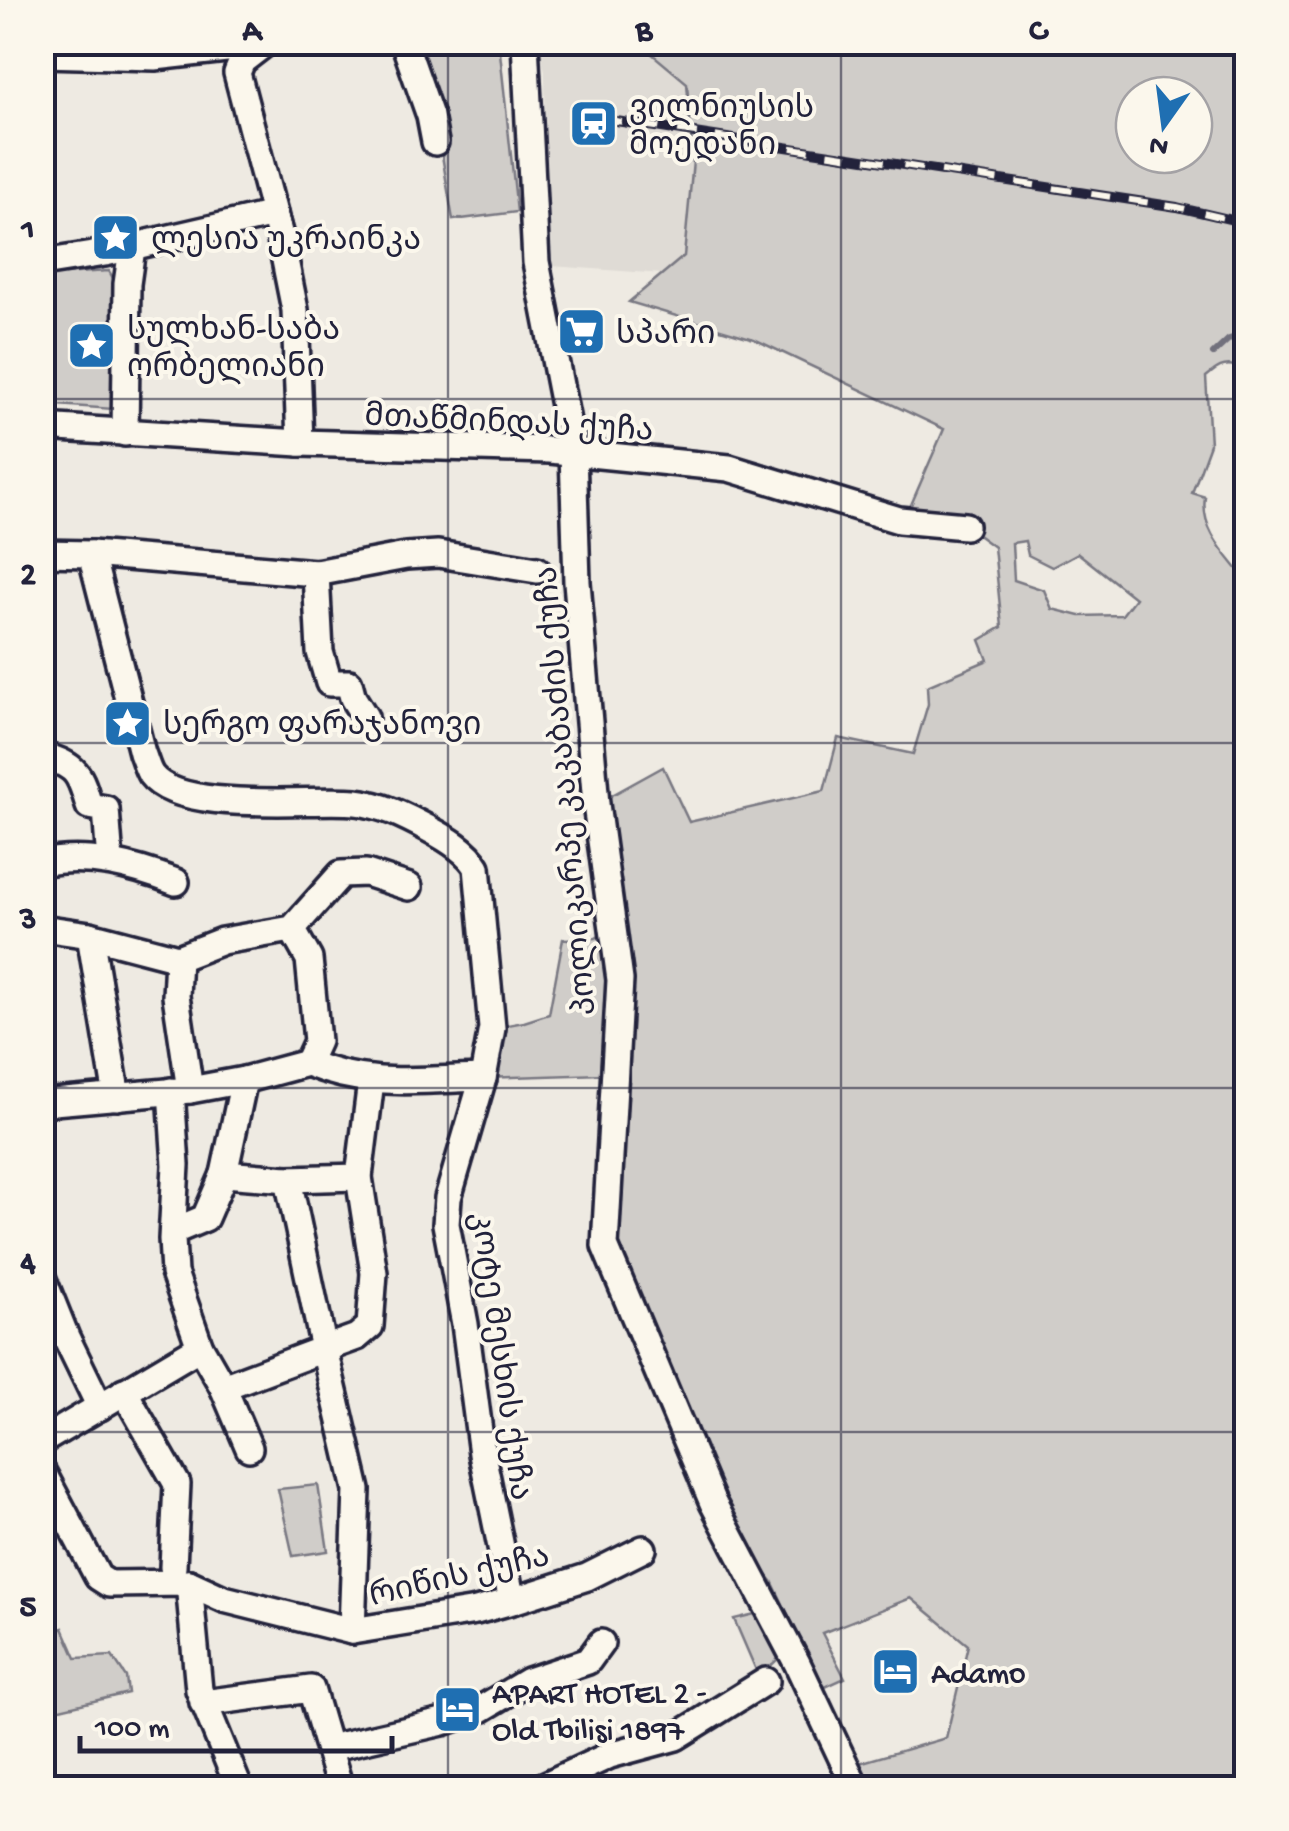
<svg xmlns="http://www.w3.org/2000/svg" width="1289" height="1831" viewBox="0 0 1289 1831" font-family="'Gochi Hand','Noto Sans Georgian',sans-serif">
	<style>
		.built { fill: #dfdbd5 }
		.green { fill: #d0cdc9; stroke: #797882; stroke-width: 2.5; fill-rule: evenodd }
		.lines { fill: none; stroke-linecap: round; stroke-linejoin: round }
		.stream { stroke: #716f7c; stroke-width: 6 }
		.minor-casing { stroke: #22223b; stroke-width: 32 }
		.minor { stroke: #fbf7ec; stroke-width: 25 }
		.rail-casing { stroke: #22223b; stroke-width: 10 }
		.rail { stroke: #fbf7ec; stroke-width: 6; stroke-dasharray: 19; stroke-linecap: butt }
		.grid { fill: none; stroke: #22223b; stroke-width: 2.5; stroke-opacity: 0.55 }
		.labels { text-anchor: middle; stroke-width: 8; stroke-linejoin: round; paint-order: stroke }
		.poi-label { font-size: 32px; fill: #22223b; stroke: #fbf7ec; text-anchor: start }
		.street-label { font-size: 32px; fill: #22223b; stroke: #fbf7ec }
		.neatline { fill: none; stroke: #22223b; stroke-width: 4 }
		.grid-label { font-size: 32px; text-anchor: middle; font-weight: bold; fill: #22223b }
	</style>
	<rect width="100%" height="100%" fill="#eeeae2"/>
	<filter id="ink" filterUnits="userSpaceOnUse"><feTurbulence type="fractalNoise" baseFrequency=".01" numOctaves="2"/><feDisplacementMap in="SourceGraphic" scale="20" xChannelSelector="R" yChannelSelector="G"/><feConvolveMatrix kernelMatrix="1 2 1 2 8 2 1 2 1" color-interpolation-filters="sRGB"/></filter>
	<g filter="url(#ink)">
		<!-- built -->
		<path class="built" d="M535,43h104l48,40 6,78 -9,95 -21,18 -112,-8 -5,-52 -1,-144z"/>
		<!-- green -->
		<g class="green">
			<path d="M410,43h89l18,169 -64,8 -18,-106z"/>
			<path d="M639,43h607v341l-4,1 -7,-19c-13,-3 -19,3 -29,11l4,67 -18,49 13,4c-5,34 22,58 41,83v1208h-376l-11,-25 87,-25 22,-93 -57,-47 -89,35 23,45 -22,10 -51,-107 -69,-80 -100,-251v-176l-120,4 9,-50 32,-6 25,-8 14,-75 33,-1 7,-5 -7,-129 67,-37 26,55 135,-31 14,-53 75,16 15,-50 -1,-18 61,-26 -8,-20 22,-13 -8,-80 -29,-21 -58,-12 37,-85 -190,-90 -125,-37 55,-46 9,-95 -6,-78zM1134,95h60v60h-60zM1025,541l3,14 24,12 26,-14 57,45 -13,17 -42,1 -28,-7 -8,-19 -30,-10 -2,-37z"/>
			<path d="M109,271l6,11 -2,127 -70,-5v-129z"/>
			<path d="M318,1485l10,66 -35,5 -15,-67z"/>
			<path d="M759,1613l20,45 -20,19 -25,-58z"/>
			<path d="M63,1628l13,30 36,-2 14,21 2,16 -85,20v-76z"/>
		</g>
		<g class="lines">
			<!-- stream -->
			<path class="stream" d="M1213,354l16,-15 13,-4 4,4"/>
			<defs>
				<g id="minor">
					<path d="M404,42l26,74 5,26"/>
					<path d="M525,42l11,220 37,190 4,130 19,222 24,176 -15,266 108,257 84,160 59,125"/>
					<path d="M264,44l-22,17 -5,12 44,167 14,70 5,133"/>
					<path d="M42,54l113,3 107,-12"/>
					<path d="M42,263l63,-10 169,-39"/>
					<path d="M42,427l258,16 250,7 179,18 170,52 66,6"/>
					<path d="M125,433l2,-149 5,-36"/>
					<path d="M42,553l49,1 225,19 90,-17 32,-2 99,16"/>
					<path d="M91,554l51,199c3,7 5,16 9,22 29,39 161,23 205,27 27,3 49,14 73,27 17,9 38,21 48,38l15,161 -9,50 -35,120 -2,26 19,100 17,130 30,147"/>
					<path d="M316,573l4,79 9,31h20l4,15 12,19"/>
					<path d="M42,755c35,11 38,18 47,51l17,3 4,53"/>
					<path d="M42,863c46,-10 92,3 134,19"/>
					<path d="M42,928l48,7 88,23 44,-17 70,-12 49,-55 25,-1 43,14"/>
					<path d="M292,929l17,30 8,82 -10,22"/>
					<path d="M90,935l27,162"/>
					<path d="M178,958l-2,38 14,94"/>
					<path d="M307,1063c61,25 112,17 176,15"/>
					<path d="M171,1091l5,74 -4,74 2,34 26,74 23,40 26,61"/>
					<path d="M42,1103l148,-13 54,-10 63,-17"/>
					<path d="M224,1174l64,5 71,-2"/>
					<path d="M174,1231l31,-13 19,-44 20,-94"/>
					<path d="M42,1277l24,60 34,70"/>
					<path d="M223,1387l101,-38 -36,-170"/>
					<path d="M124,1391l53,93 -4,83"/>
					<path d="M42,1441l158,-94"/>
					<path d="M42,1471l56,106 11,7 80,-1 35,16 128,32 124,-20 36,-10 75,-24 56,-28"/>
					<path d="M189,1583l10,107 40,98"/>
					<path d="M352,1631l5,-141 -33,-141 33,-12 13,-11 4,-53 -15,-96 12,-96"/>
					<path d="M203,1703l108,-14 29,99"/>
					<path d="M329,1748l114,-26 38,-13 47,-28 60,-20 13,-18"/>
					<path d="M539,1788l71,-33 66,-18 90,-56"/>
				</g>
			</defs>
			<!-- minor casing -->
			<use href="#minor" class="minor-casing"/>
			<!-- minor -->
			<use href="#minor" class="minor"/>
			<defs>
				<path id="rail" d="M603,119l574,88 69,16"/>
			</defs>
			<!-- rail casing -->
			<use href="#rail" class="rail-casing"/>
			<!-- rail -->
			<use href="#rail" class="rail"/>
		</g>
	</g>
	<!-- grid -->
	<path class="grid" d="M448,42v1746M841,42v1746M42,399h1204M42,743h1204M42,1088h1204M42,1432h1204"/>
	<!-- icons -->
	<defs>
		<symbol id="station-square" viewBox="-11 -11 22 22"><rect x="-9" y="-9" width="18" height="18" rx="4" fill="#1f6fb2" stroke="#fbf7ec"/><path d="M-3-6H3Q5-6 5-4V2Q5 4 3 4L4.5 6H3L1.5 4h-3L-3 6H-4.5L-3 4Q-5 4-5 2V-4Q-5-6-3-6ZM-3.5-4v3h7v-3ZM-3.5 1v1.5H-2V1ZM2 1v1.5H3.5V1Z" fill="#fff"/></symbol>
		<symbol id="sight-square" viewBox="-11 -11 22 22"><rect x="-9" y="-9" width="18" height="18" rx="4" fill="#1f6fb2" stroke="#fbf7ec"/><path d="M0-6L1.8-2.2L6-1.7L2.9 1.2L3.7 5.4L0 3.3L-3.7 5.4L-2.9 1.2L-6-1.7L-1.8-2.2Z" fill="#fff"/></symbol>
		<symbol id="supermarket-square" viewBox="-11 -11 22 22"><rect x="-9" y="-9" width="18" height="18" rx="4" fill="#1f6fb2" stroke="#fbf7ec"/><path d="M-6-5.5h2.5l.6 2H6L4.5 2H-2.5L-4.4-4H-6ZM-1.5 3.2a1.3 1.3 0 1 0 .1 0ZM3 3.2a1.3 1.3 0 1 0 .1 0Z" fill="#fff"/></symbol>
		<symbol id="hotel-square" viewBox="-11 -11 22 22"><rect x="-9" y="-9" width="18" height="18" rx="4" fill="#1f6fb2" stroke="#fbf7ec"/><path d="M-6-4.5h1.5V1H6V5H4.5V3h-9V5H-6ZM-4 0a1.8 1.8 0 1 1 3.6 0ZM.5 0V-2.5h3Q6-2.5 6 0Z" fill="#fff"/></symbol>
	</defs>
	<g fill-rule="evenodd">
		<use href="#station-square" x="566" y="96" width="55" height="55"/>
		<use href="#sight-square" x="88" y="210" width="55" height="55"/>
		<use href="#supermarket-square" x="554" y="304" width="55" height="55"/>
		<use href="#sight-square" x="64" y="318" width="55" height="55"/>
		<use href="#sight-square" x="100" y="696" width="55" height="55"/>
		<use href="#hotel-square" x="868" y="1644" width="55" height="55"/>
		<use href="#hotel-square" x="430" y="1682" width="55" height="55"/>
	</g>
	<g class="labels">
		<!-- poi labels -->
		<g class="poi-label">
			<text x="629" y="117">ვილნიუსის<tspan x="629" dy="37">მოედანი</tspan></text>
			<text x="151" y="249">ლესია უკრაინკა</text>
			<text x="127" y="339">სულხან-საბა<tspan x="127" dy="37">ორბელიანი</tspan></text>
			<text x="616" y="343">სპარი</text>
			<text x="163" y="734">სერგო ფარაჯანოვი</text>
			<text x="931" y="1682">Adamo</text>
			<text x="492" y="1702">APART HOTEL 2 -<tspan x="492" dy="37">Old Tbilisi 1897</tspan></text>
		</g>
		<!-- street labels -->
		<g class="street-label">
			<text transform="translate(509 421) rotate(3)" y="11">მთაწმინდას ქუჩა</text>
			<text transform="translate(564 791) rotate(-95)" y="11">პოლიკარპე კაკაბაძის ქუჩა</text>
			<text transform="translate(503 1356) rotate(82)" y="11">კოტე მესხის ქუჩა</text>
			<text transform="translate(459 1574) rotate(-13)" y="11">რიწის ქუჩა</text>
		</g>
	</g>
	<!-- margin -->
	<rect width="1289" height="1831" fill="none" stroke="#fbf7ec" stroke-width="110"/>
	<!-- north arrow -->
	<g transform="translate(1164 125) rotate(194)"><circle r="48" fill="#fbf7ec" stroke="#a4a2a5" stroke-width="2.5"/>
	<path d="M0-8L18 38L0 25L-18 38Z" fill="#1f6fb2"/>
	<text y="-15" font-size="28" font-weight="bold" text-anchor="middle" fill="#22223b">N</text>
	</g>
	<!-- scale -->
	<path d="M80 1736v15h312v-15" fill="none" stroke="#22223b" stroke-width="5"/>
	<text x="95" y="1736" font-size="30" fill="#22223b" stroke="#fbf7ec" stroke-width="8" paint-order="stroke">100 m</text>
	<rect x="55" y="55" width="1179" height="1721" class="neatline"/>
	<g class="grid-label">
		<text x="252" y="39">A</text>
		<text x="644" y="39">B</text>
		<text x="1038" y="39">C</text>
		<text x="28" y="238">1</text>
		<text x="28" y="583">2</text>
		<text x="28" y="927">3</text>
		<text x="28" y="1271">4</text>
		<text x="28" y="1615">5</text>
	</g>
</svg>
